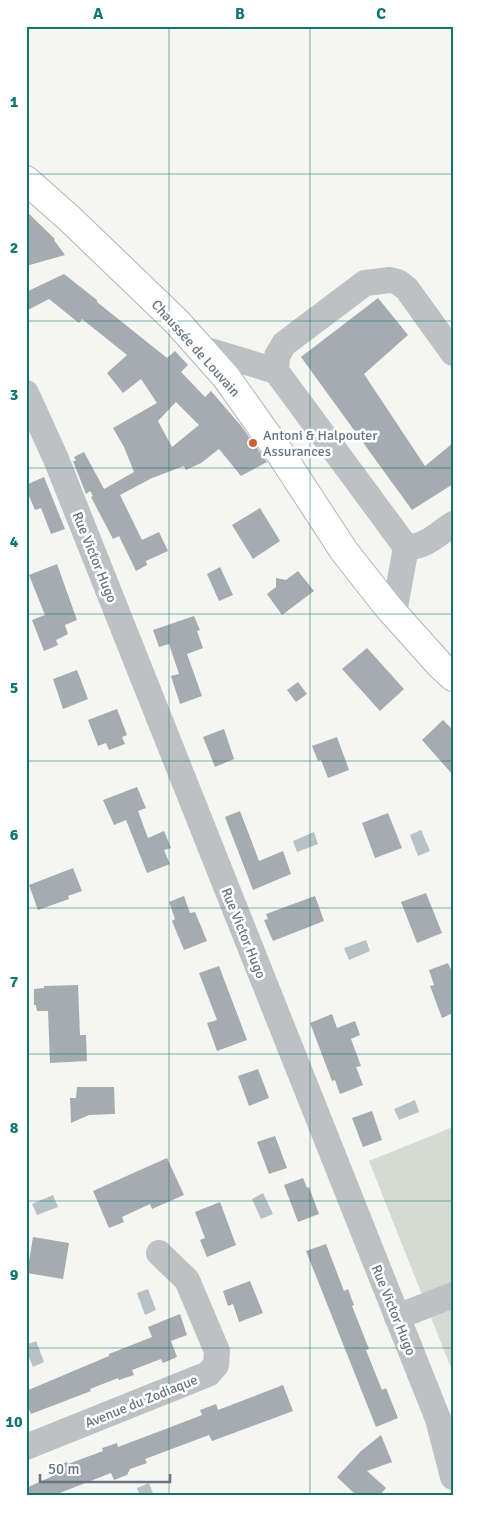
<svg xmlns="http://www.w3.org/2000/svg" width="479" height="1522" viewBox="0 0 479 1522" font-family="Signika,sans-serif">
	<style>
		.green { fill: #d5dad2 }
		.water { fill: #b8c1c5 }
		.building { fill: #a5acb1; fill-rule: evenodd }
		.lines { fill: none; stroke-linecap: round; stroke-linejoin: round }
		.major-casing { stroke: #b1b5b8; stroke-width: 30 }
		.minor { stroke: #bdc1c4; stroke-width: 26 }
		.major { stroke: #fff; stroke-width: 28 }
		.grid { fill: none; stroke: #0f766e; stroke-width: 1; stroke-opacity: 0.55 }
		.poi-dot { fill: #cf5d39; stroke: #fff; stroke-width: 2 }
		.labels { text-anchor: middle; stroke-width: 5; stroke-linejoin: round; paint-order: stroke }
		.street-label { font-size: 14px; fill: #687580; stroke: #fff }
		.poi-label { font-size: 14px; fill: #687580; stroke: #fff; text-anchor: start }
		.neatline { fill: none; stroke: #0f766e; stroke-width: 2 }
		.grid-label { font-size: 16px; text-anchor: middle; font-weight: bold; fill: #0f766e }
	</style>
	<rect width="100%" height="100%" fill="#f5f5f2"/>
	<!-- green -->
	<path class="green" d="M453,1127v246l-84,-212z"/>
	<!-- water -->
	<g class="water">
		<path d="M421,830l9,21 -12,5 -8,-21z"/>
		<path d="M314,832l4,12 -21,8 -4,-11z"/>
		<path d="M366,940l4,11 -21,9 -5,-12z"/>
		<path d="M415,1100l4,12 -20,8 -5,-11z"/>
		<path d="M263,1193l10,21 -12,5 -9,-20z"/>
		<path d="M53,1195l5,12 -21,8 -5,-11z"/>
		<path d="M148,1289l8,21 -11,5 -8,-22z"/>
		<path d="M36,1341l8,21 -11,5 -7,-17v-5z"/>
		<path d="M149,1483l5,13h-14l-3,-8z"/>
	</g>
	<!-- building -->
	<g class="building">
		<path d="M26,211l29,28 -1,1 11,15 -39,11z"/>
		<path d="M64,274l33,26v2l70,56 8,-7 13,14 -7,7 24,25 6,-6 31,36 25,35 -26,14 -22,-27 -18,14 -15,7 -2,-4 -32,12 -32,17 22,45 17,-8 9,19 -22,10 1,4 -11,6 -17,-35 -6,3 -22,-42 2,-1 -3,-5 -4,3 -13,-33h3l-2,-4 10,-5 20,37 30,-17 -10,-25 -11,-19 44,-25 -16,-24 -18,14 -16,-20 20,-18 -45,-36 -3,4 -30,-24 -23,12v-19zM176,402l23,23 -27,22 -14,-26z"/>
		<path d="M378,298l30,37 -44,39 61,92 28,-23v41l-41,26 -111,-153z"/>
		<path d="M44,477l21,52 -14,5 -10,-26 -6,2 -9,-21v-4z"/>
		<path d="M260,508l20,33 -27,18 -21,-34z"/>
		<path d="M57,564l20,56 -12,5 3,9 -12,6 2,5 -14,6 -12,-31 13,-5 -16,-40z"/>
		<path d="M220,567l13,28 -14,6 -12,-27z"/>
		<path d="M298,571l16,20 -32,24 -15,-21 9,-7v-9l10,2z"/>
		<path d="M194,616l6,14 -3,1 6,17 -16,6 15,42 -22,8 -9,-28 8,-2 -10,-30 -10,3 -6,-17z"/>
		<path d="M367,648l37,41 -24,22 -38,-42z"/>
		<path d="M77,670l11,29 -25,10 -10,-30z"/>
		<path d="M298,682l9,12 -11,8 -9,-12z"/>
		<path d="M117,709l10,26 -5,2 3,7 -16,6 -3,-7 -8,3 -10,-26z"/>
		<path d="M443,720l10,10v45l-31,-35z"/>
		<path d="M224,729l10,30 -19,8 -12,-30z"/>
		<path d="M337,737l12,33 -21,8 -7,-18 -3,1 -6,-15z"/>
		<path d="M137,787l9,21 -8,3 10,27 16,-7 7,17 -7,2 6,14 -23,9 -21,-53 -12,5 -11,-25z"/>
		<path d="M240,811l19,50 24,-10 8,23 -38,16 -28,-73z"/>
		<path d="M388,813l14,35 -27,10 -13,-35z"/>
		<path d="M73,868l9,23 -14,5 1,3 -31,11 -9,-25z"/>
		<path d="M426,893l16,40 -25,10 -16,-41z"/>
		<path d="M184,896l6,17 5,-1 12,29 -23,9 -12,-29 3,-2 -6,-17z"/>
		<path d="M315,896l9,25 -51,20 -9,-21 4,-1 -2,-5z"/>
		<path d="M448,963l5,11v39l-11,5 -12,-32 4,-1 -5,-15z"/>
		<path d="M219,966l28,74 -30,11 -10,-28 10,-3 -18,-47z"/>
		<path d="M78,985l2,50h6l1,26 -37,2 -2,-52h-11l-1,-6h-2v-16l10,-1v-2z"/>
		<path d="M332,1014l5,14 18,-7 5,14 -9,4 10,27 -5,1 7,18 -23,9 -5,-14 -3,1 -22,-58z"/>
		<path d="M258,1069l11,29 -20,8 -11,-30z"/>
		<path d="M77,1087h37l1,27 -26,1 -18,8 -1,-25h6z"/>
		<path d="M372,1111l10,29 -19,7 -11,-29z"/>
		<path d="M275,1136l12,32 -18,6 -12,-32z"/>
		<path d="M167,1158l17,37 -32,14 -2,-5 -28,13 2,5 -15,6 -16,-37z"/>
		<path d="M303,1178l4,10 2,-1 10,27 -21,8 -14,-37z"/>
		<path d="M220,1202l16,43 -29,12 -7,-17 5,-2 -10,-26z"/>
		<path d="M33,1237l36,6 -6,36 -36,-6z"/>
		<path d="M326,1244l18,47 4,-2 6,16 -2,1 17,43 -3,1 16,40 4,-2 12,30 -22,9 -70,-176z"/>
		<path d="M250,1281l13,32 -24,9 -6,-18 -5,2 -5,-15z"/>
		<path d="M180,1314l7,21 -16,6 6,16 -14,6 -2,-4 -29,11 2,5 -15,5 -1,-2 -28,11 1,2 -60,23 -5,-11v-12l83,-35v-2l43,-17 -4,-10z"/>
		<path d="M283,1385l10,26 -81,30 -3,-6 -64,24 2,4 -17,6 -3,6 -13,5 -3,-7 -59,23h-26v-8l29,-13 -3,-7 15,-6 1,2 35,-13 -1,-3 15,-5 1,4 45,-17 39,-15 -2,-5 16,-6 2,6z"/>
		<path d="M381,1435l11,27 -25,9 19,17 -7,8h-22l-20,-19 24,-26z"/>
	</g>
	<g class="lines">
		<defs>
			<path id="major" d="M26,180l44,39 107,103 49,55 56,79 62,95 44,56 52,58 13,12"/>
		</defs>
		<!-- major casing -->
		<use href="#major" class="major-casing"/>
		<!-- minor -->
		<g class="minor">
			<path d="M200,348l76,23"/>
			<path d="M26,393l30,66 382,960 15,58"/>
			<path d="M406,547c18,1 32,-13 47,-23"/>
			<path d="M394,613l12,-66 -130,-176 1,-15 7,-12 81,-61 25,-3 8,2 9,7 46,64"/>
			<path d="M397,1317l56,-22"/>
			<path d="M26,1447l182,-73 8,-9 1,-14 -30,-71 -28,-27"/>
		</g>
		<!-- major -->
		<use href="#major" class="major"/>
	</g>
	<!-- grid -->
	<path class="grid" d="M169,26v1470M310,26v1470M26,174h427M26,321h427M26,468h427M26,614h427M26,761h427M26,908h427M26,1054h427M26,1201h427M26,1348h427"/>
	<!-- markers -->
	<circle class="poi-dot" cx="253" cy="443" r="5"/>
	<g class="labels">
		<!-- street labels -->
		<g class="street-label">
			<text transform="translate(196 348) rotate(48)" y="5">Chaussée de Louvain</text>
			<text transform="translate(95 557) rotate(68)" y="5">Rue Victor Hugo</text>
			<text transform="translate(244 933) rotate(68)" y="5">Rue Victor Hugo</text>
			<text transform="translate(394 1310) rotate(68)" y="5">Rue Victor Hugo</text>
			<text transform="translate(141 1401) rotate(-22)" y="5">Avenue du Zodiaque</text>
		</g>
		<!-- poi labels -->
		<g class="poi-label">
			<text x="263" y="440">Antoni &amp; Halpouter<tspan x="263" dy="16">Assurances</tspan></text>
		</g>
	</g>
	<!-- border -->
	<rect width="479" height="1522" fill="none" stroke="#ffffff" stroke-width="55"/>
	<!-- scale -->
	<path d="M40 1474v8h130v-8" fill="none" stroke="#687580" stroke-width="2.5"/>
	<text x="48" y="1474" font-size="15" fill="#687580" stroke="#ffffff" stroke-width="4" paint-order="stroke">50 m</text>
	<rect x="28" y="28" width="424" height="1466" class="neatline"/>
	<g class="grid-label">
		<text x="98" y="19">A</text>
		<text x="240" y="19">B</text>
		<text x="381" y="19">C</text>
		<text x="14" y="107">1</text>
		<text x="14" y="253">2</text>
		<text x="14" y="400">3</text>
		<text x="14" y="547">4</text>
		<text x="14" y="693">5</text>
		<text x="14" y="840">6</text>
		<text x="14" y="987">7</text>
		<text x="14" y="1133">8</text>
		<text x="14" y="1280">9</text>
		<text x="14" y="1427">10</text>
	</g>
</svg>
